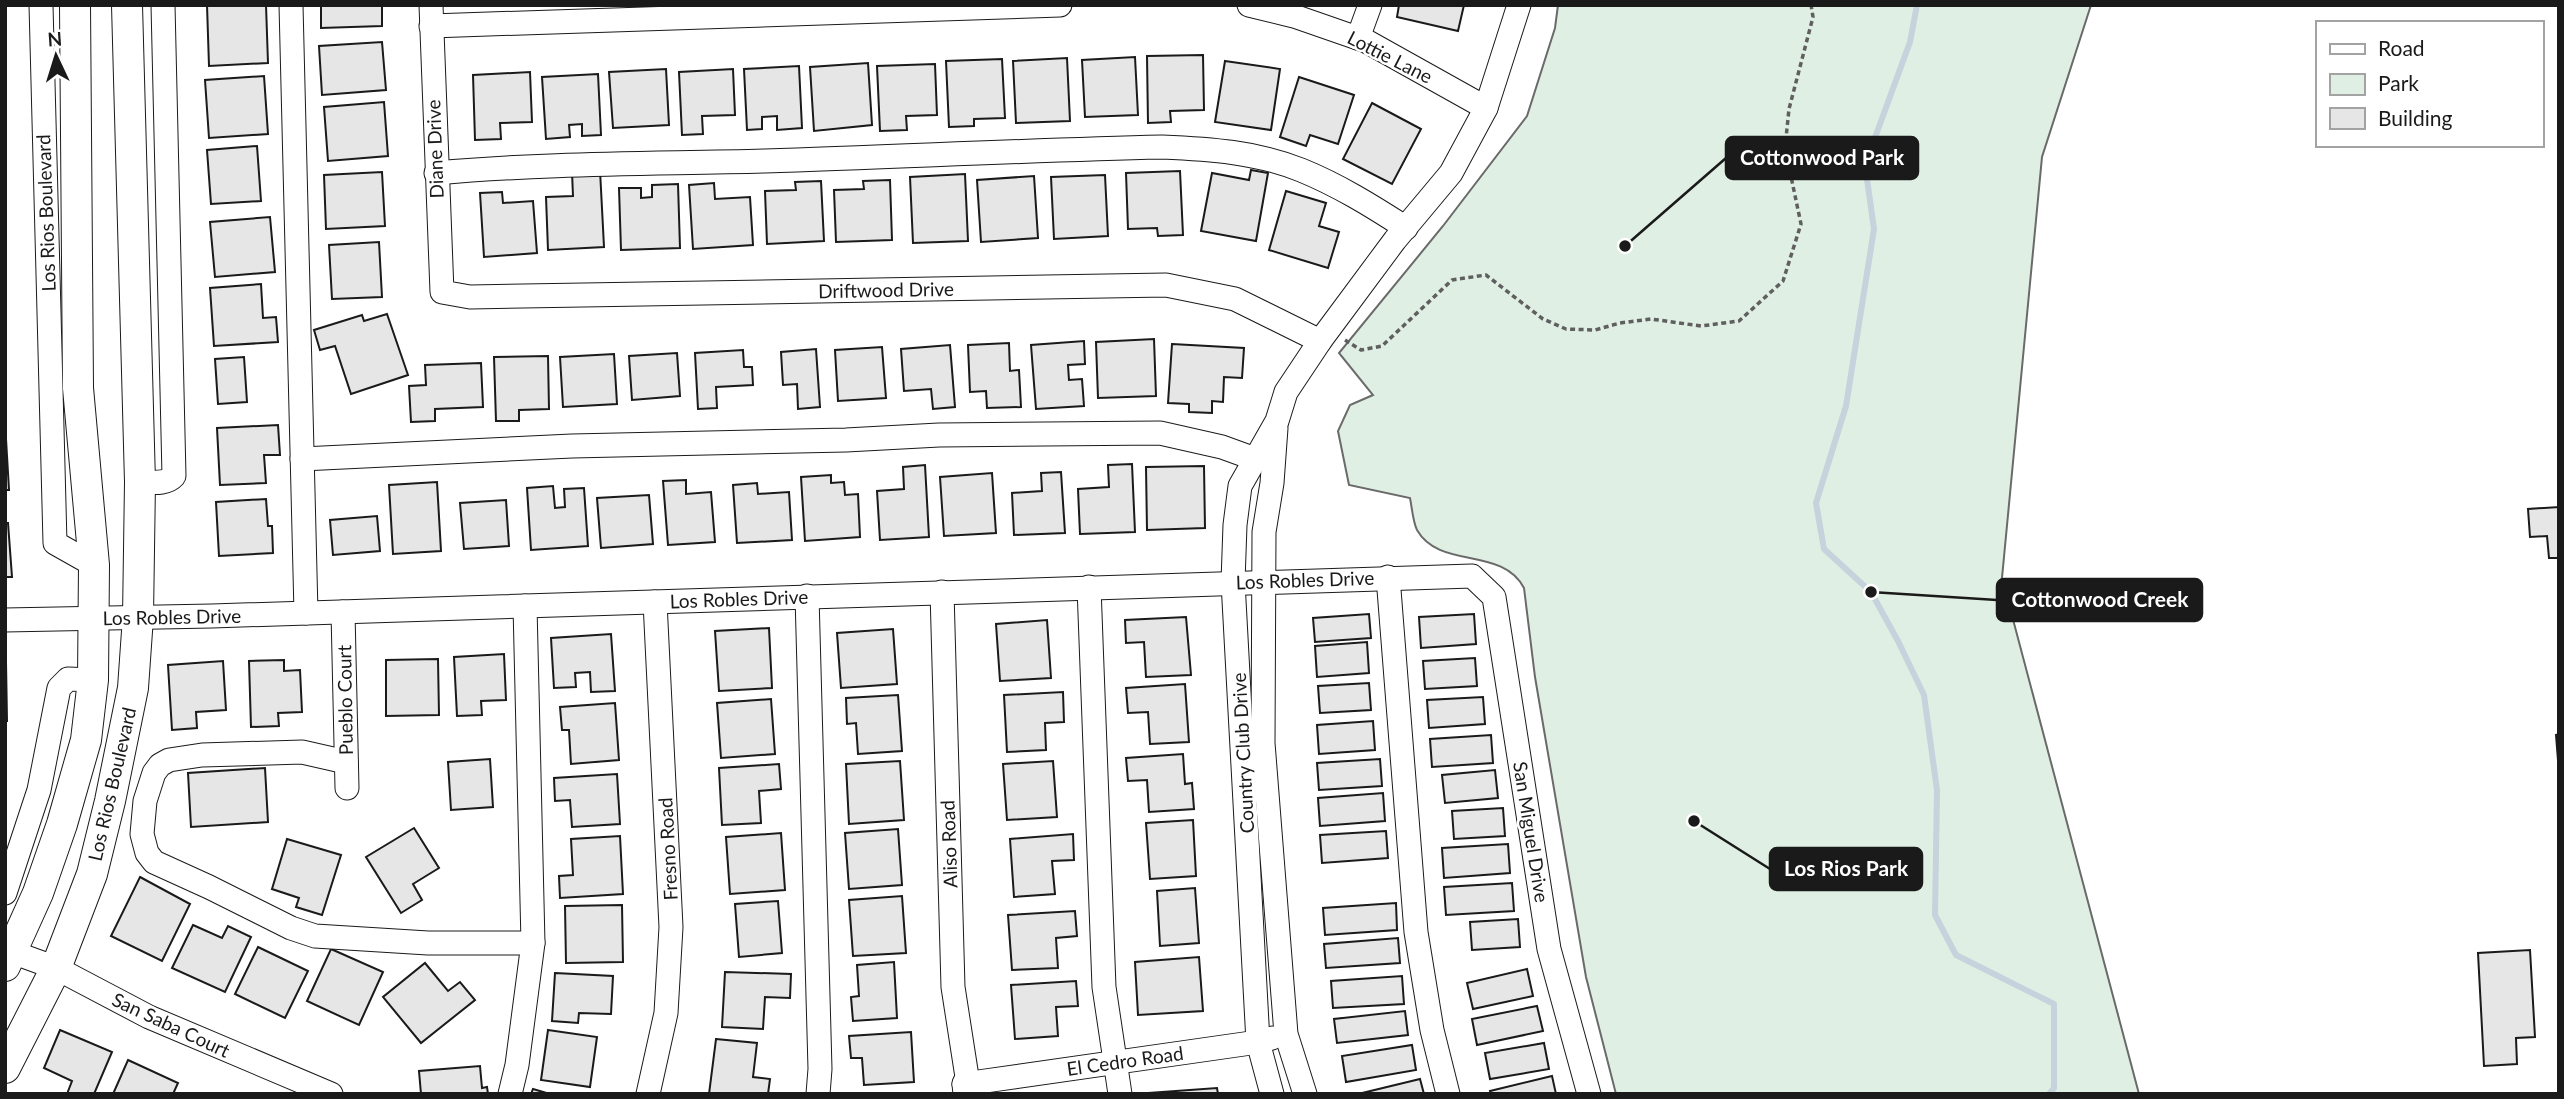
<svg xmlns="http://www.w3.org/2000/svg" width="2564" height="1099" viewBox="0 0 2564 1099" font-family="Lato,sans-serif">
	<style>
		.green { fill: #e0efe3; stroke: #6a6a6a; stroke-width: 2 }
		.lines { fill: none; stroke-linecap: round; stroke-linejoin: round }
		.stream { stroke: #c6d2dc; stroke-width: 6 }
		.building { fill: #e6e6e6; stroke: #1a1a1a; stroke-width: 2 }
		.minor-casing { stroke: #1a1a1a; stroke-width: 25 }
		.major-casing { stroke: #1a1a1a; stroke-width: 32 }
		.path { stroke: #5f5f5f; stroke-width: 3.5; stroke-dasharray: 5 3.5; stroke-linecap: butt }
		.minor { stroke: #fff; stroke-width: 23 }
		.major { stroke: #fff; stroke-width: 30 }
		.labels { text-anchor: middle; stroke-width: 5; stroke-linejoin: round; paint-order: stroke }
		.street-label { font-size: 19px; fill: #1a1a1a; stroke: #fff }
		.leader { fill: none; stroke: #1a1a1a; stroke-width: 2.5 }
		.callout-dot { fill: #1a1a1a; stroke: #fff; stroke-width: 2.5 }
		.callout { fill: #1a1a1a; stroke: #1a1a1a; stroke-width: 2.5 }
		.callout-label { font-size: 21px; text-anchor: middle; font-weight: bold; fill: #fff }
	</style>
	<rect width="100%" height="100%" fill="#fff"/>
	<!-- green -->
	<path class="green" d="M1558,5h533l-49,152 -40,421 137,516h-523l-30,-117 -51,-300 -11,-89c-22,-42 -84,-18 -107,-58 -4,-8 -5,-22 -7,-32l-61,-13 -11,-54 12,-26 23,-10 -34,-42 104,-127 84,-110 28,-88z"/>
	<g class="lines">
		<!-- stream -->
		<path class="stream" d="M1917,5l-7,37 -45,123 9,64 -28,177 -30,97 8,46 47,43 27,49 26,54 13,95 -2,125 21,40 98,49v84l-5,6"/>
	</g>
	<!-- building -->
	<g class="building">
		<path d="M207,5h59l2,58 -59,3z"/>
		<path d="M321,5h61v21l-61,2z"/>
		<path d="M1399,5h65l-6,26 -61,-14z"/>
		<path d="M382,42l4,48 -64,5 -3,-49z"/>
		<path d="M1203,55l1,55 -34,1 1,11 -23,1 -1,-67z"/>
		<path d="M1135,57l3,58 -53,2 -3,-57z"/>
		<path d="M1067,58l3,63 -54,2 -3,-62z"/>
		<path d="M1002,59l3,59 -31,1v7l-25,1 -3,-66z"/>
		<path d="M1225,61l55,8 -9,61 -56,-8z"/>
		<path d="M868,63l4,62 -58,6 -4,-64z"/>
		<path d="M935,64l2,51 -31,1 1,14 -27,1 -3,-65z"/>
		<path d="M799,66l3,62 -25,2v-14l-15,1v12l-15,1 -3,-61z"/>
		<path d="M666,69l3,56 -56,3 -4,-56z"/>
		<path d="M733,69l2,46 -33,1 1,18 -21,1 -3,-63z"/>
		<path d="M530,72l2,50 -32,1 1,16 -26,1 -2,-65z"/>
		<path d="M598,74l3,61 -19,1v-12l-13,1 1,12 -24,2 -4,-62z"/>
		<path d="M264,76l4,58 -59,4 -4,-58z"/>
		<path d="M1299,77l55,18 -16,49 -28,-9 -4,11 -26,-9z"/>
		<path d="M384,102l4,54 -60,5 -4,-54z"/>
		<path d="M1372,103l49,26 -29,55 -49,-25z"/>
		<path d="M257,146l4,55 -50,3 -4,-54z"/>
		<path d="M600,170l4,77 -56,3 -2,-53 27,-1 -1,-24z"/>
		<path d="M1251,170l17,3 -12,68 -55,-10 11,-58 37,7z"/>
		<path d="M1180,171l3,64 -25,1 -1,-8 -29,1 -2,-56z"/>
		<path d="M382,172l3,54 -59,3 -2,-54z"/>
		<path d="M965,174l3,67 -55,2 -3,-66z"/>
		<path d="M1105,175l3,61 -54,3 -3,-62z"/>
		<path d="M1034,176l4,62 -57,4 -4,-62z"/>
		<path d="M890,180l2,60 -56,2 -2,-52 30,-1 -1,-8z"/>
		<path d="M821,181l3,60 -57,3 -2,-53 31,-1 -1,-8z"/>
		<path d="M714,183l1,16 35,-2 3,48 -60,4 -4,-64z"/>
		<path d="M678,184l2,64 -59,2 -2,-62h22v10l11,-1v-12z"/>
		<path d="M1286,191l40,12 -7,23 20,6 -11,36 -59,-18z"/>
		<path d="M502,192l1,11 30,-2 4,52 -53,4 -4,-64z"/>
		<path d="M270,217l5,55 -60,5 -5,-55z"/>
		<path d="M379,242l3,55 -50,2 -3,-54z"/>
		<path d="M261,284l2,34 13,-1 2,25 -64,4 -4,-58z"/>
		<path d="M387,314l21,61 -57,19 -16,-48 -15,4 -6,-20 48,-15 2,6z"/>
		<path d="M1154,339l2,57 -58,2 -2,-56z"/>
		<path d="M1084,341l1,23 -17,1 1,15 13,-1 2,27 -48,3 -5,-64z"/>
		<path d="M1009,343l1,28 9,-1 2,37 -34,1 -1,-17 -16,1 -2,-47z"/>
		<path d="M1172,344l72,4 -2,30 -18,-1 -1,25 -11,-1v12l-23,-1v-8l-21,-1z"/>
		<path d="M950,345l5,62 -22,2 -2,-20 -27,2 -3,-42z"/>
		<path d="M882,347l4,51 -48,3 -3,-51z"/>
		<path d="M816,349l4,58 -22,2 -1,-25 -14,1 -2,-33z"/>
		<path d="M743,350l1,17h8l1,18 -37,2 1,21 -19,1 -3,-56z"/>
		<path d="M677,353l3,43 -48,4 -3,-44z"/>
		<path d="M614,354l3,50 -54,3 -3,-50z"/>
		<path d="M548,356l1,53 -30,1v11h-23l-2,-64z"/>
		<path d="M244,357l3,45 -29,2 -3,-45z"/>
		<path d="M481,363l2,44 -48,2v12l-24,1 -2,-36 17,-1 -1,-20z"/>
		<path d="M5,422l4,68h-4z"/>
		<path d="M278,425l2,30h-16l2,28 -46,2 -3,-57z"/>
		<path d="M1132,464l3,68 -55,2 -2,-45 31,-2 -1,-22z"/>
		<path d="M925,465l4,72 -49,3 -3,-49 27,-2 -1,-22z"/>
		<path d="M1204,466l1,62 -58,2 -1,-63z"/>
		<path d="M1061,472l4,61 -51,2 -2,-42 30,-2 -1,-18z"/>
		<path d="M992,473l4,60 -52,3 -4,-59z"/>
		<path d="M831,475v8l13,-1 1,13 13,-1 2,43 -55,4 -4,-64z"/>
		<path d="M686,480v14l25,-2 4,50 -47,3 -5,-64z"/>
		<path d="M437,482l4,69 -48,3 -4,-69z"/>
		<path d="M757,483l1,11 31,-2 3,48 -55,3 -4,-58z"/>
		<path d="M553,486l2,22 10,-1 -1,-18 20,-1 4,58 -57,4 -4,-62z"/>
		<path d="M649,495l4,49 -52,4 -4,-50z"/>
		<path d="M266,499l2,27h4l1,27 -54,3 -3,-54z"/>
		<path d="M506,500l3,46 -45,3 -4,-46z"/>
		<path d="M2559,507v51h-10l-2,-22 -17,1 -2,-28z"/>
		<path d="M377,516l3,35 -47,4 -3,-35z"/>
		<path d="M5,523h3l4,54h-7z"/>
		<path d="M1369,614l2,24 -56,4 -2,-24z"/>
		<path d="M1474,614l2,30 -55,4 -2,-31z"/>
		<path d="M1186,617l5,58 -45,2 -2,-35 -18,1 -1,-23z"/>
		<path d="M1047,620l4,58 -51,3 -4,-57z"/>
		<path d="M769,628l3,60 -53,3 -4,-60z"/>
		<path d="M893,629l4,55 -56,4 -4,-55z"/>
		<path d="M611,634l4,57 -24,1 -1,-20 -15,1 1,14 -22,1 -3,-50z"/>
		<path d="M1367,642l2,31 -52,4 -2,-31z"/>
		<path d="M504,654l2,46 -25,1 1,14 -25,1 -3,-59z"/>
		<path d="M1475,658l2,28 -52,3 -2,-28z"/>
		<path d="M438,659l1,56 -53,1v-56z"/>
		<path d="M284,660v11l16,-1 2,42 -24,1 1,13 -28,1 -2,-66z"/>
		<path d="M223,661l3,49 -30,2 1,16 -25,2 -4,-65z"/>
		<path d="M5,662h1l1,59h-2z"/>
		<path d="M1369,683l2,27 -51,3 -2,-27z"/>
		<path d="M1185,684l4,58 -39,2 -2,-32 -20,1 -2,-25z"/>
		<path d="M1063,692l1,30 -19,1 1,27 -39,2 -3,-57z"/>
		<path d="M898,695l4,56 -44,3 -2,-31 -9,1 -1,-26z"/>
		<path d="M1483,697l2,27 -56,4 -2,-28z"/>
		<path d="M771,699l4,55 -54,4 -4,-55z"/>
		<path d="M615,703l4,57 -48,4 -2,-34h-7l-2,-23z"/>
		<path d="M1373,721l2,29 -56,4 -2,-29z"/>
		<path d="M2559,734v39l-3,-38z"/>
		<path d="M1491,735l2,28 -61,4 -2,-28z"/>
		<path d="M1183,754l2,30 7,-1 2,26 -45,3 -2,-32 -19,1 -2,-23z"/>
		<path d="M490,759l3,48 -42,3 -3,-48z"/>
		<path d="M1380,759l2,27 -63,4 -2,-27z"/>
		<path d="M900,761l4,59 -55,4 -3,-60z"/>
		<path d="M1053,761l4,56 -50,3 -4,-56z"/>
		<path d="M779,764l2,25 -22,2 2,32 -39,2 -3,-57z"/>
		<path d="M265,768l3,54 -77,5 -3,-54z"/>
		<path d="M1495,770l3,28 -53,5 -3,-28z"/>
		<path d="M617,774l3,50 -48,3 -2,-27 -15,1 -1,-23z"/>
		<path d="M1383,793l2,28 -65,5 -2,-28z"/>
		<path d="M1503,808l2,28 -51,3 -2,-28z"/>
		<path d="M1193,820l3,56 -46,3 -4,-56z"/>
		<path d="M414,828l25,40 -26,16 9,16 -21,13 -35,-56z"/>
		<path d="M898,829l4,56 -53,4 -4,-56z"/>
		<path d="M1386,831l2,27 -66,5 -2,-28z"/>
		<path d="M781,833l4,57 -55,4 -4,-57z"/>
		<path d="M1073,834l1,26 -22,1 3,33 -41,3 -4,-58z"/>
		<path d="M620,836l3,58 -63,4 -1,-22 14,-1 -2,-36z"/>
		<path d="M287,839l54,16 -19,60 -26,-8 3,-9 -27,-9z"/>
		<path d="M1508,844l2,29 -66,5 -2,-30z"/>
		<path d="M140,877l50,27 -28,57 -51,-25z"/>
		<path d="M1512,883l2,28 -68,4 -2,-28z"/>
		<path d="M1195,888l4,55 -39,3 -3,-55z"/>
		<path d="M902,896l4,57 -53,3 -4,-56z"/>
		<path d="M778,901l4,52 -43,4 -4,-53z"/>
		<path d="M1396,903l1,27 -72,5 -2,-27z"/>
		<path d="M622,905l1,57 -57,1 -1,-57z"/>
		<path d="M1075,911l2,25 -21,2 2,30 -46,2 -4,-55z"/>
		<path d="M1518,919l2,28 -48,3 -2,-28z"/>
		<path d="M193,925l29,13 6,-12 23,11 -26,55 -53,-24z"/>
		<path d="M1398,938l2,25 -74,5 -2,-24z"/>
		<path d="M258,947l50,24 -23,47 -50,-24z"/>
		<path d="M331,949l52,23 -24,53 -52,-24z"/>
		<path d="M2530,950l5,87 -19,1 1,26 -33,2 -6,-113z"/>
		<path d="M1199,957l4,54 -65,4 -3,-53z"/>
		<path d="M894,962l3,56 -44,3 -2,-24 8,-1 -2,-31z"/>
		<path d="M425,963l23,28 12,-9 15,18 -54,43 -38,-46z"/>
		<path d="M1527,969l6,27 -60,13 -6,-26z"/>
		<path d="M725,972l66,2 -1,24 -25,-1 -2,32 -41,-2z"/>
		<path d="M555,973l58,3 -2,38 -32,-1 -1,10 -26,-2z"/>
		<path d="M1402,976l2,28 -71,4 -2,-27z"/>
		<path d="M1076,981l2,25 -22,1 2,29 -43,3 -4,-54z"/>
		<path d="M1537,1006l6,25 -66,14 -5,-26z"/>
		<path d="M1405,1011l3,24 -71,8 -3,-24z"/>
		<path d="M60,1030l52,22 -18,42h-27l5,-13 -28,-13z"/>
		<path d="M548,1030l49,7 -7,50 -49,-7z"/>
		<path d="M911,1032l3,50 -50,3 -2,-27h-11l-2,-22z"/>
		<path d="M716,1039l41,4 -4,34 17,2 -2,15h-59z"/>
		<path d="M1544,1043l5,26 -59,10 -5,-26z"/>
		<path d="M1412,1045l4,25 -70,12 -4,-26z"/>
		<path d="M128,1060l50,23 -5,11h-60z"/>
		<path d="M480,1066l2,22 5,-1 1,7h-67l-2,-23z"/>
		<path d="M1552,1076l4,18h-65l-1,-3z"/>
		<path d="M1420,1079l4,15h-66z"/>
		<path d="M1217,1088l1,6h-69v-1z"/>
		<path d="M533,1089l17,5h-19z"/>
	</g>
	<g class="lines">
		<defs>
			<g id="minor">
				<path d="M41,5l14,538 39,22"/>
				<path d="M291,5l15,608"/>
				<path d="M431,5l11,287 28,5 696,-12 69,14 85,42"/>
				<path d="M1249,5l45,11 72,25 120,67"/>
				<path d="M431,26l629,-21"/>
				<path d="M1358,38l12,-33"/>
				<path d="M436,173c110,-10 219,-9 329,-12 132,-4 265,-11 397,-14 47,2 95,5 139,23 37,15 71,36 105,58"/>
				<path d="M1276,428l-4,55 -8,49 -1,211 23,291 19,60"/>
				<path d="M302,459l270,-13 274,-6 93,-5 221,-2 62,14 33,12"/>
				<path d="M140,482c11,0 26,3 34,-6l-11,-471"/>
				<path d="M1388,577l28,355 16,98 16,64"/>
				<path d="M1089,587l15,400 16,107"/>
				<path d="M942,592l11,395 14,90 -3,7 1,10"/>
				<path d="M807,596l13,473 -2,25"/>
				<path d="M343,612l4,176"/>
				<path d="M5,620l207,-4 1260,-40 22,21 55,352 40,145"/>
				<path d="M346,762l-44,-10 -100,3 -33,5 -9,5 -6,8 -9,28 -3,33 5,19 7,9 55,25 82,41 24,8 113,7h105"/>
				<path d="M5,893l34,-103 20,-102 9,-9 25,1"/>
				<path d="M12,952l44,16 93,49 182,77"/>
				<path d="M964,1084l294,-42 14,-4"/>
				<path d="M510,1094l7,-29 16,-122 -8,-337"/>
				<path d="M648,1094l18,-81 5,-86 -16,-325"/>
				<path d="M1272,1094l-14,-52 -25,-460 2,-57 5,-39 37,-65 9,-29 34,-51 75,-101 56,-67 35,-65 33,-103"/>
			</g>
			<g id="major">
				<path d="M5,966l33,-73 24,-69 24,-84 7,-60 1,-115 -16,-177 -3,-383"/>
				<path d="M5,1068l51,-100 36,-94 18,-73 23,-113 5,-71 2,-135 -13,-477"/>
			</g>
		</defs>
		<!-- minor casing -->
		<use href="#minor" class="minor-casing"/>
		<!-- major casing -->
		<use href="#major" class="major-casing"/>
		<!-- path -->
		<path class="path" d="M1345,340l16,10 21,-4 70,-66 34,-5 57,44 23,10 29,1 25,-7 31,-4 50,7 38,-5 44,-40 18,-57 -16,-76 4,-39 24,-92 -2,-12"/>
		<!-- minor -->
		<use href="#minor" class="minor"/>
		<!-- major -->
		<use href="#major" class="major"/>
	</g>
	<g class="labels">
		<!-- street labels -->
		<g class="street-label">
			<text transform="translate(1390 57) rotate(27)" y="7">Lottie Lane</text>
			<text transform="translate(435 149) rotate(-92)" y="7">Diane Drive</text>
			<text transform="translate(46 213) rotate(-92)" y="7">Los Rios Boulevard</text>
			<text transform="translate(886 290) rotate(-1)" y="7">Driftwood Drive</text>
			<text transform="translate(1305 580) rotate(-2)" y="7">Los Robles Drive</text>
			<text transform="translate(739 599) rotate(-2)" y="7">Los Robles Drive</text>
			<text transform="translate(172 617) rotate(-1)" y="7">Los Robles Drive</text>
			<text transform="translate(345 700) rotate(-91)" y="7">Pueblo Court</text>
			<text transform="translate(1243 753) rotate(-93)" y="7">Country Club Drive</text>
			<text transform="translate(112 784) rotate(-77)" y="7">Los Rios Boulevard</text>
			<text transform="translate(1531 832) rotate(81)" y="7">San Miguel Drive</text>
			<text transform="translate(949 844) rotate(-92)" y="7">Aliso Road</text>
			<text transform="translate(668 849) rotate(-93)" y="7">Fresno Road</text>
			<text transform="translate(171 1025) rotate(25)" y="7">San Saba Court</text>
			<text transform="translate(1125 1061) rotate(-8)" y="7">El Cedro Road</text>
		</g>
	</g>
	<!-- callouts -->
	<path class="leader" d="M1625 246L1726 158M1871 592L1997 600M1694 821L1770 869"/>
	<g class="callout-dot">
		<circle cx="1625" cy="246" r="7"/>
		<circle cx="1871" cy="592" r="7"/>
		<circle cx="1694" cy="821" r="7"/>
	</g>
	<g class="callout">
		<rect x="1726" y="137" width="192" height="42" rx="7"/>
		<rect x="1997" y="579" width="205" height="42" rx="7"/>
		<rect x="1770" y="848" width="152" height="42" rx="7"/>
	</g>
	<g class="callout-label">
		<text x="1822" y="165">Cottonwood Park</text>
		<text x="2100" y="607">Cottonwood Creek</text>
		<text x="1846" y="876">Los Rios Park</text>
	</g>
	<!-- border -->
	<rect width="2564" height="1099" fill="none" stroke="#1a1a1a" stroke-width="14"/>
	<!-- legend -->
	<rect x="2316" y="21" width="228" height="126" fill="#ffffff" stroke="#a3a3a3" stroke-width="2"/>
	<rect x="2330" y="44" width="35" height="10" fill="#ffffff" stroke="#a3a3a3" stroke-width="2"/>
	<text x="2378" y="56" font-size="21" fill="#1a1a1a">Road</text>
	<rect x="2330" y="74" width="35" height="21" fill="#e0efe3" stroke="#a3a3a3" stroke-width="2"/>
	<text x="2378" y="91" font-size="21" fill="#1a1a1a">Park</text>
	<rect x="2330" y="108" width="35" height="21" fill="#e6e6e6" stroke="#a3a3a3" stroke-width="2"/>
	<text x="2378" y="126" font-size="21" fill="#1a1a1a">Building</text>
	<!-- north arrow -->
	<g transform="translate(56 56) rotate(356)" stroke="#ffffff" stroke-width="5" paint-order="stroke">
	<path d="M0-5L12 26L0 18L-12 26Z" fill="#1a1a1a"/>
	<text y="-10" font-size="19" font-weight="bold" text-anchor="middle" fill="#1a1a1a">N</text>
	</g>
</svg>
